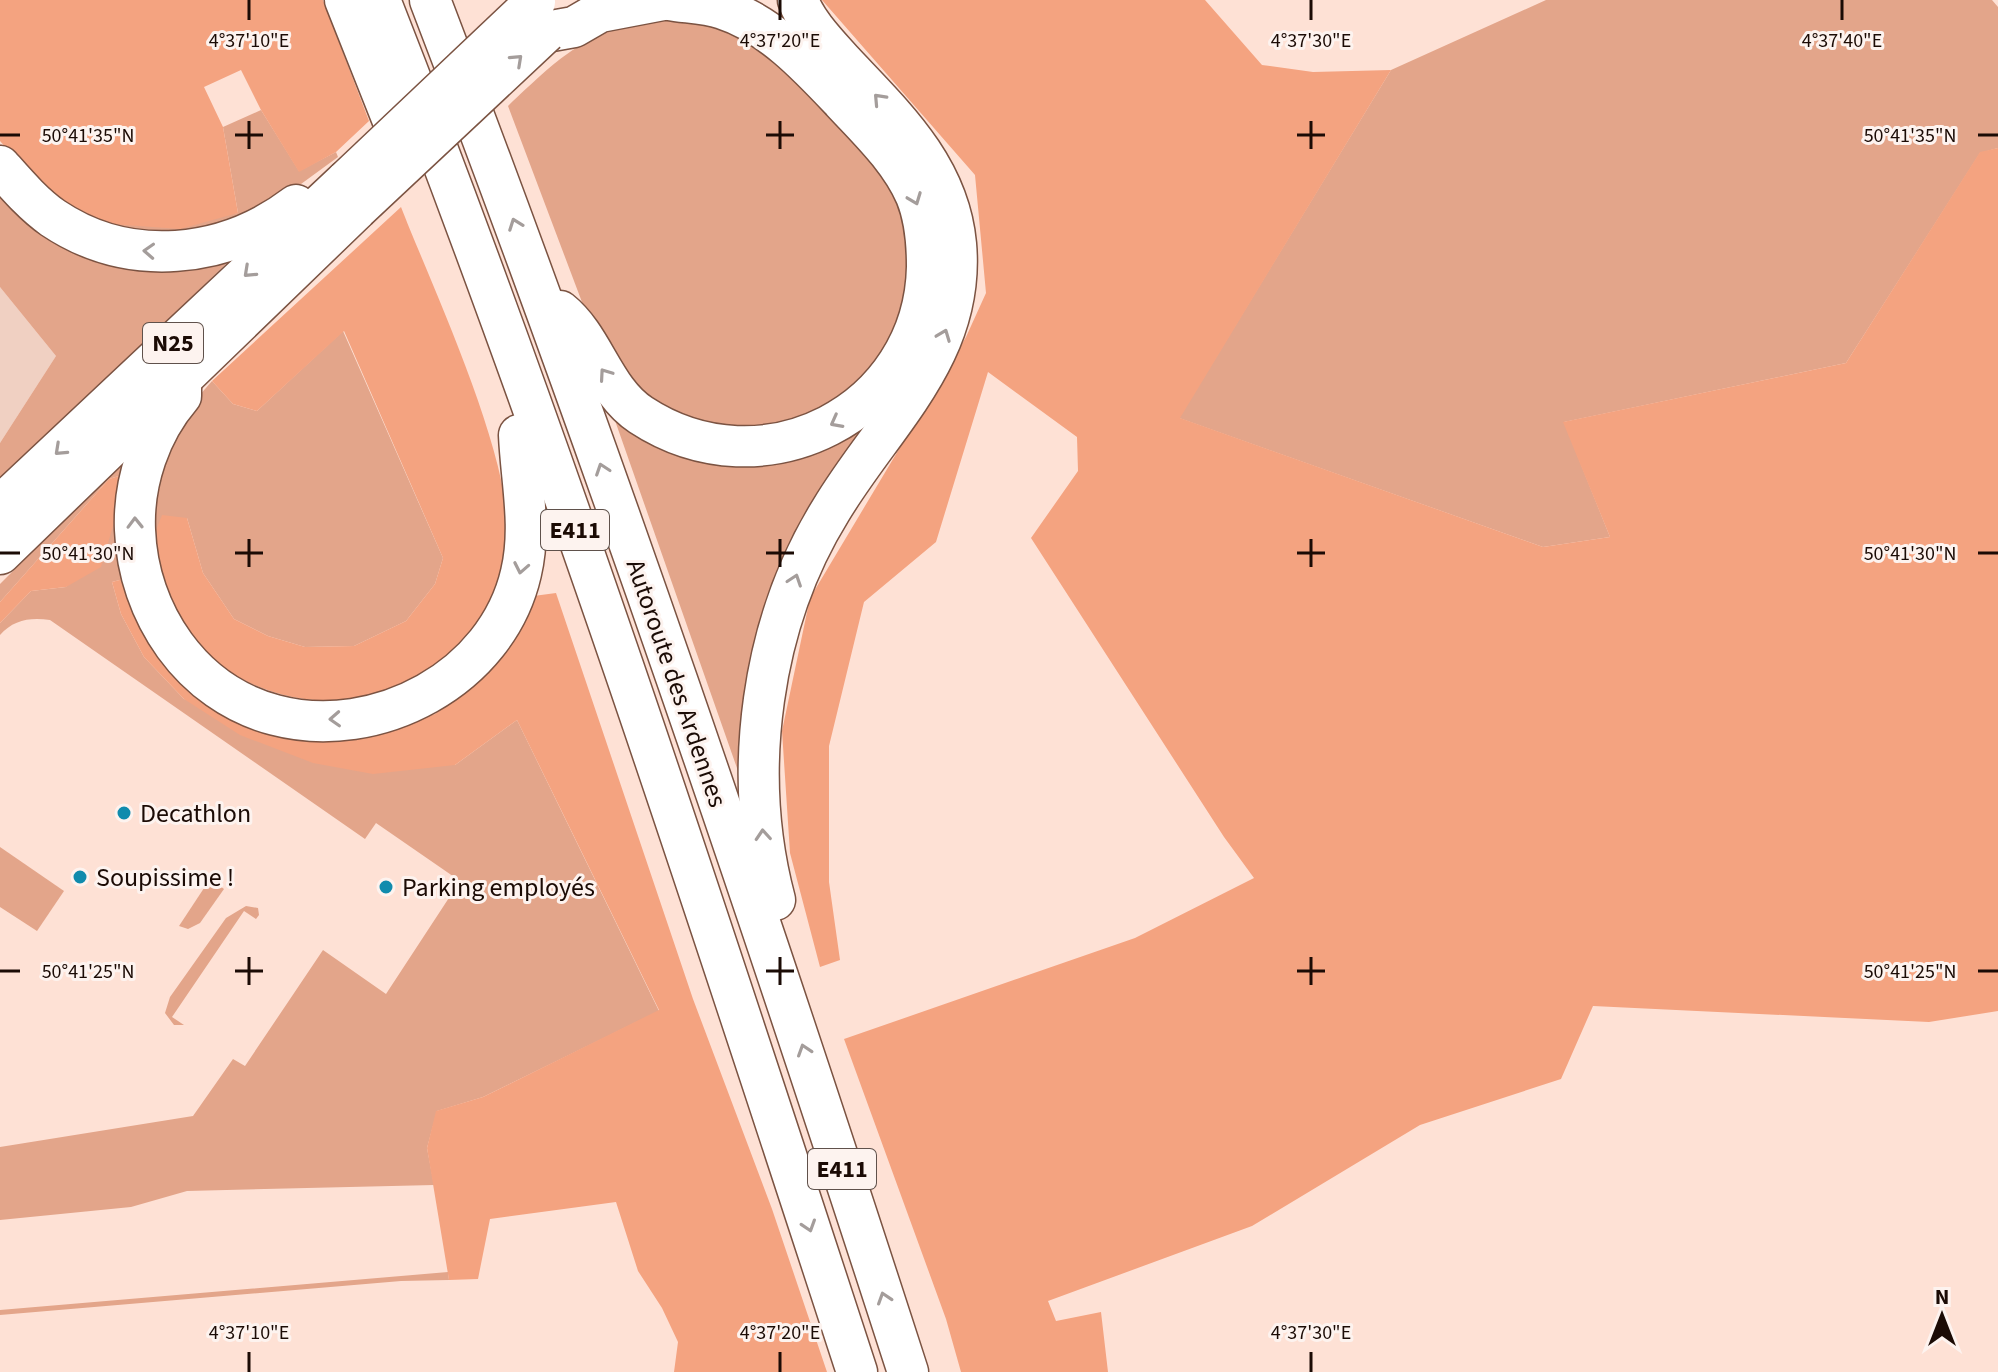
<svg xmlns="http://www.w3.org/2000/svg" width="1998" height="1372" viewBox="0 0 1998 1372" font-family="'Source Sans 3',sans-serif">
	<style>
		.built { fill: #f0d0c2 }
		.green { fill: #e3a58a }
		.forest { fill: #f4a380 }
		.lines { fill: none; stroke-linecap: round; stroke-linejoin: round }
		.highway-casing { stroke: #7b5342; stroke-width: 43 }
		.highway { stroke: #fff; stroke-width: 40 }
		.highway-bridge-casing { stroke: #7b5342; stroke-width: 43; stroke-linecap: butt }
		.highway-bridge { stroke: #fff; stroke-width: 40 }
		.oneway { stroke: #a49d9b }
		.ticks { fill: none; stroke: #1b0b05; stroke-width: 3 }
		.poi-dot { fill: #108bad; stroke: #fdf3ef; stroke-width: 3 }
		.labels { text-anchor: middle; stroke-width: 6; stroke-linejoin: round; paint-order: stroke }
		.shield { fill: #fdf3ef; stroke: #5f514b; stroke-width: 2 }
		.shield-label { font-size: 24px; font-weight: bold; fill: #1b0b05 }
		.street-label { font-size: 26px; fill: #1b0b05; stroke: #fdf3ef }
		.poi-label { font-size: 26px; fill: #1b0b05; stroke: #fdf3ef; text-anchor: start }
		.ticks-label { font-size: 20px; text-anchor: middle; fill: #1b0b05; stroke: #fdf3ef; stroke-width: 6; stroke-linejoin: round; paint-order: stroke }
	</style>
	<rect width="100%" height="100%" fill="#fee1d5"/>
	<!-- built -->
	<path class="built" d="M0,287l56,69 -56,87z"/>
	<!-- green -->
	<g class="green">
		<path d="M1546,0h446l6,7v141l-18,5 -134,210 -282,59 46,115 -67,10 -364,-129 212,-348z"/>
		<path d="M652,18l67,8 56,31 90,89 36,55 11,92 -40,85 -82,49 -60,4 -67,-23 -29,-21 -43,-61 -83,-220c51,-48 74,-72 144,-88z"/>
		<path d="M261,110l38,61 37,-19 2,5 -63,46 -93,35 -85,-15 141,-10 -15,-86z"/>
		<path d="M0,183l24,26 208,49 -232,225v-40l56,-87 -56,-69z"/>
		<path d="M343,331l100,227 -8,26 -29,37 -52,25 -49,1 -37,-11 -34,-17 -31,-46 -16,-55 -36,25 6,-74 34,-64 21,-24 21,23 24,7z"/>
		<path d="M894,387l-80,136 -63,285 -146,-416 114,62z"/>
		<path d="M136,448l-5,129 -19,5 9,32 23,43 40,42 271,66 62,-45 142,291 -176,86 -46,14 -10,37 7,37 -247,6 -56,16 -131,13v-73l193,-31 40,-57 12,7 78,-116 63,44 74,-113 -84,-58 -11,16 -315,-219c-20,-3 -37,0 -50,15v-12l31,-32 35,-4 56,-112 -13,4 -109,123v-18z"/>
		<path d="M0,847l64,44 -27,40 -37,-24z"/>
		<path d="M210,879l14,10 -24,34 -12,6 -9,-3z"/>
		<path d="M246,906l12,2 1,7 -3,4 -12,-8 -72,106 12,8h-10l-9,-12 5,-16 56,-79z"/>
		<path d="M448,1272l1,8 -48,1 -401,34v-5z"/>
	</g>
	<!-- forest -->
	<g class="forest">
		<path d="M0,0h323l46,121 -33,31 -37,20 -38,-62 -20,-40 -37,17 19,40 15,86 -58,16 -83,-6 -30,-16 -36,-31 -31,-35z"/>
		<path d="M822,0h383l57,65 51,7 78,-2 -211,348 363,129 67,-10 -47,-115 283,-59 134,-211 18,-4v863l-69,11 -336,-16 -32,73 -141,46 -168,101 -204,75 8,20 45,-9 7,60h-147l-15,-53 -102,-280 291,-101 119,-60 -30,-41 -193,-299 47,-67 -1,-34 -89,-65 -52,170 -72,60 -35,144v136l11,78 -20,7 -30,-114 -8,-122 28,-133 156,-261 20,-44 -11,-118z"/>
		<path d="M401,207c31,80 116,259 106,339 -20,150 -197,203 -305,105 -31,-28 -39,-70 -51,-108l11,-28 25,3 16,55 31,46 34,17 37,11 49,-1 52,-25 29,-37 8,-26 -99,-227 -87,80 -24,-7 -21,-23z"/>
		<path d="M122,475l5,3 -26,89 -35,20 -35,4 -31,32v-21l109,-123z"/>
		<path d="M131,577l73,115 192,34 39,-12 30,-24 61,-93 30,-4 137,406 79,210 55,163h-153l4,-30 -16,-34 -24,-37 -22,-69 -126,17 -12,60 -29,1 -22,-132 9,-37 47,-14 176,-87 -142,-290 -62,45 -82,9 -60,-11 -73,-28 -56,-36 -40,-42 -23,-43 -9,-32z"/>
	</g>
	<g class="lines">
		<defs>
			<g id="highway">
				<path d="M345,0l48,121 20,25"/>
				<path d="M380,0c177,450 327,912 477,1372"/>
				<path d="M430,0c173,452 329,911 478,1372"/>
				<path d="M546,32l28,-5 26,-15 63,-12"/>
				<path d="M0,166c16,18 33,38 53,52 76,51 172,41 243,-13"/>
				<path d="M560,311c34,27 43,79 81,104 122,80 283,-2 286,-148 0,-23 -2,-49 -11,-71 -16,-37 -47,-66 -74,-95 -33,-35 -72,-77 -119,-92 -17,-6 -37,-6 -54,-9"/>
				<path d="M181,377v19c-31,36 -48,86 -46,134 3,83 56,163 140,185 102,27 222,-37 246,-142 11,-46 0,-92 -2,-138"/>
				<path d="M0,506l347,-326"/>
				<path d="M0,554l357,-345"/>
				<path d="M775,900c-34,-128 -14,-277 56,-390 52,-87 135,-155 125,-266 -7,-77 -62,-128 -112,-181 -16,-18 -38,-40 -46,-63"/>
			</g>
		</defs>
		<!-- highway casing -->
		<use href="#highway" class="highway-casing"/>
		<!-- highway -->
		<use href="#highway" class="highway"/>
		<defs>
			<g id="highway-bridge">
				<path d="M347,180l188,-178"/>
				<path d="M357,209l189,-177"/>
			</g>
		</defs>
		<!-- highway-bridge casing -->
		<use href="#highway-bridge" class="highway-bridge-casing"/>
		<!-- highway-bridge -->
		<use href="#highway-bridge" class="highway-bridge"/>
	</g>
	<!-- one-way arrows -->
	<defs><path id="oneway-chevron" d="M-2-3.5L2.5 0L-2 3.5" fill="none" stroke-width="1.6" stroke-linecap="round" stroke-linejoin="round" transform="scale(2)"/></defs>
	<g class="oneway">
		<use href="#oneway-chevron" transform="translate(517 60) rotate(-43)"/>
		<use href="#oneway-chevron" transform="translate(879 99) rotate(-133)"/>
		<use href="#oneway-chevron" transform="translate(915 199) rotate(69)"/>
		<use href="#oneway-chevron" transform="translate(515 224) rotate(-110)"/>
		<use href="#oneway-chevron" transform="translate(149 251) rotate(-177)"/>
		<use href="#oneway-chevron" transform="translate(249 272) rotate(137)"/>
		<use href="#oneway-chevron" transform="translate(944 335) rotate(-69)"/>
		<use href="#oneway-chevron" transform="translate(605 374) rotate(-125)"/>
		<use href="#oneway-chevron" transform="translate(836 422) rotate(152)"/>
		<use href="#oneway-chevron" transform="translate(60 450) rotate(137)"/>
		<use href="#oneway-chevron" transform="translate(602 469) rotate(-109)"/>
		<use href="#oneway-chevron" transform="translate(135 523) rotate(-91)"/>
		<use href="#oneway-chevron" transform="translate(521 568) rotate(101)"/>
		<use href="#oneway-chevron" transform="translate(795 580) rotate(-71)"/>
		<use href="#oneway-chevron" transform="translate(335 719) rotate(177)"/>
		<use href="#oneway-chevron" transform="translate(763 835) rotate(-94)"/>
		<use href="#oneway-chevron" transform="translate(804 1050) rotate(-108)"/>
		<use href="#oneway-chevron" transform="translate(809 1226) rotate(72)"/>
		<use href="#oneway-chevron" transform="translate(884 1298) rotate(-108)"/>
	</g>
	<!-- ticks -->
	<path class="ticks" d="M249,0v20M780,0v20M1311,0v20M1842,0v20M249,121v28M780,121v28M1311,121v28M0,135h20M235,135h28M766,135h28M1297,135h28M1978,135h20M249,539v28M780,539v28M1311,539v28M0,553h20M235,553h28M766,553h28M1297,553h28M1978,553h20M249,957v28M780,957v28M1311,957v28M0,971h20M235,971h28M766,971h28M1297,971h28M1978,971h20M249,1352v20M780,1352v20M1311,1352v20"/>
	<!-- markers -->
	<g class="poi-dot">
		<circle cx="124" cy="813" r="8"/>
		<circle cx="80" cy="877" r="8"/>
		<circle cx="386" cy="887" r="8"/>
	</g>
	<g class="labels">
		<!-- shield labels -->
		<g class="shield">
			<rect x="143" y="323" width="60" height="40" rx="6"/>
			<rect x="541" y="510" width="68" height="40" rx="6"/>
			<rect x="808" y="1149" width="68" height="40" rx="6"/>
		</g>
		<g class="shield-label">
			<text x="173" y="351">N25</text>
			<text x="575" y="538">E411</text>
			<text x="842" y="1177">E411</text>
		</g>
		<!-- street labels -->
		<g class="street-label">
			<text transform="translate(677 683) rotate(71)" y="9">Autoroute des Ardennes</text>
		</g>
		<!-- poi labels -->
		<g class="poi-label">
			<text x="140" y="822">Decathlon</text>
			<text x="96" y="886">Soupissime !</text>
			<text x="402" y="896">Parking employés</text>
		</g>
	</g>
	<g class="ticks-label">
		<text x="249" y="47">4°37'10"E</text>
		<text x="780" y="47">4°37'20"E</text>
		<text x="1311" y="47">4°37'30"E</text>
		<text x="1842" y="47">4°37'40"E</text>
		<text x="88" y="142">50°41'35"N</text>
		<text x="1910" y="142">50°41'35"N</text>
		<text x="88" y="560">50°41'30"N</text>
		<text x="1910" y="560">50°41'30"N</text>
		<text x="88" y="978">50°41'25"N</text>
		<text x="1910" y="978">50°41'25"N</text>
		<text x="249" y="1339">4°37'10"E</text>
		<text x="780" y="1339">4°37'20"E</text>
		<text x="1311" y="1339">4°37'30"E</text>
	</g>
	<!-- north arrow -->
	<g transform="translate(1942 1316)" stroke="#fdf3ef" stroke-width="6" paint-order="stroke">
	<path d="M0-6L14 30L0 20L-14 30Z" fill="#1b0b05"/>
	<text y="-12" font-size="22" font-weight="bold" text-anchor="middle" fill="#1b0b05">N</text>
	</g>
</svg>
